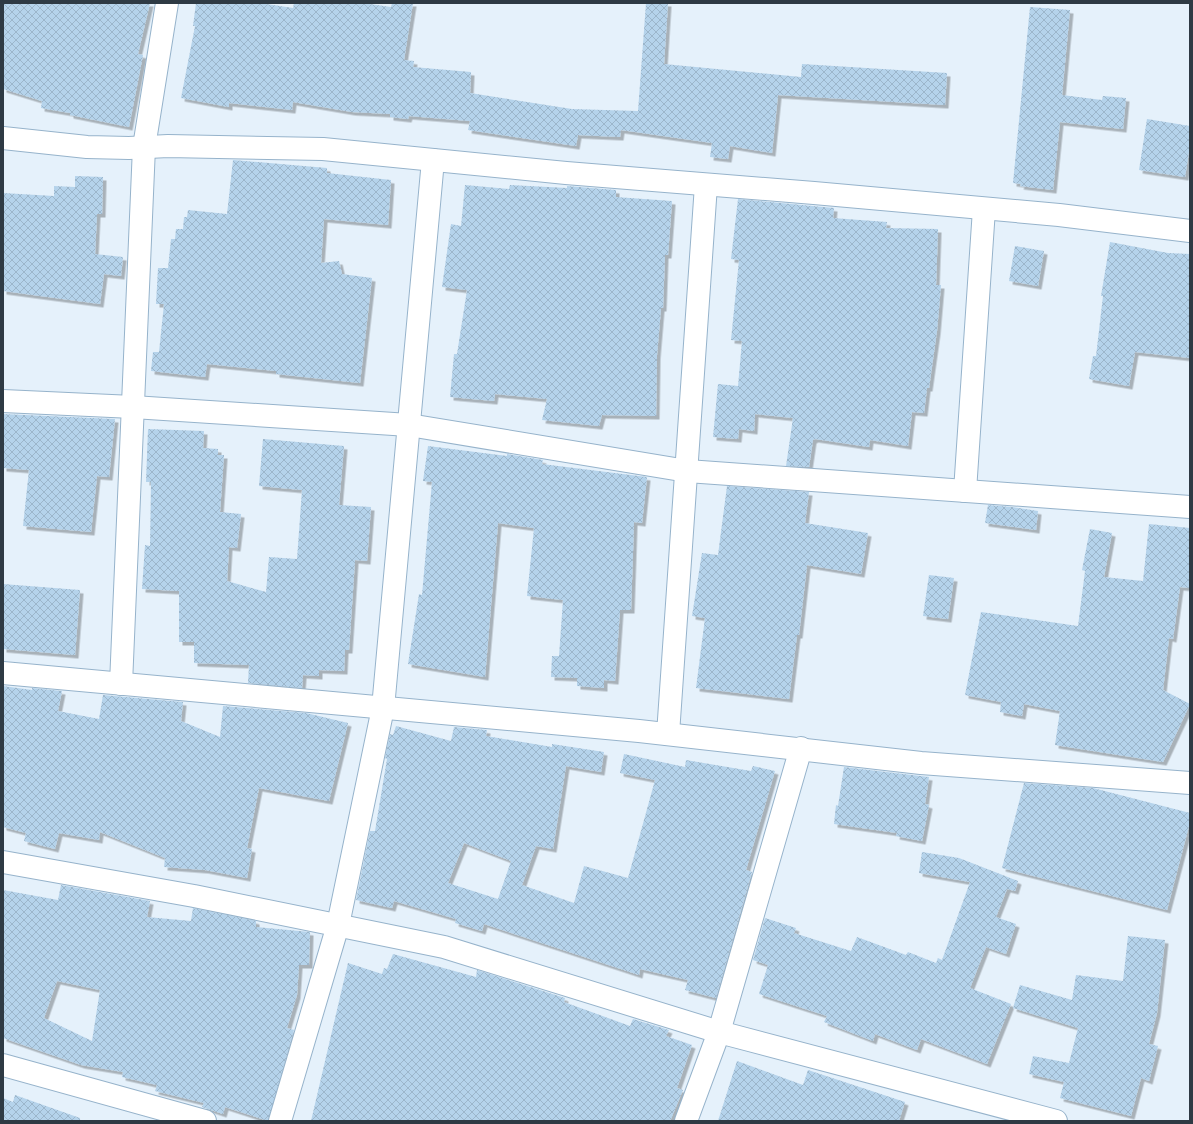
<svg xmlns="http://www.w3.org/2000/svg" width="1193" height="1124" viewBox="0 0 1193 1124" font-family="'Noto Sans',sans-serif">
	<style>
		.building { fill: url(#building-cross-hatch); fill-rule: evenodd; filter: url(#shadow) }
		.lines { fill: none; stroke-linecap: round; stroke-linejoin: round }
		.minor-casing { stroke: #96b3cb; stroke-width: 24 }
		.minor { stroke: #fff; stroke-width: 22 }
	</style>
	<defs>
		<pattern id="building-cross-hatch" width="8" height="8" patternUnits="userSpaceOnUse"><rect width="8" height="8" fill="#b5d3eb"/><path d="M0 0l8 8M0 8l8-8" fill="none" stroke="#9cb6cb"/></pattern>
		<filter id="shadow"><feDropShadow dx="3.5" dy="3.5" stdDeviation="0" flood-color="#0004"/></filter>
	</defs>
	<rect width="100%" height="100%" fill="#e5f1fb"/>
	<!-- building -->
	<g class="building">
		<path d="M3,3h147l-12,51 5,1 -14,72 -59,-12v-2l-29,-5 1,-7 -39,-12z"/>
		<path d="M196,3h64l33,5 1,-5h69l28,4 1,-4h21l-9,57 10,1 -1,6 58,5 -1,21 102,16 66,2 8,-108h22l-4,61 137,13 1,-13 145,9 -2,32 -167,-10 -6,58 -42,-7 -2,13 -18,-2 2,-14 -91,-13 -1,7 -42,-2 -2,11 -108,-16 2,-9 -61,-5 -1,3 -18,-2v-3l-38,-2 -59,-10 -1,8 -63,-7v4l-48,-9 14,-72h-2z"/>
		<path d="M1030,7l40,3 -8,85 40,5 1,-4 23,2 -3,31 -63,-7 -7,68 -33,-4 1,-2 -8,-1z"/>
		<path d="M1147,119l43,7v19l-5,32 -46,-7z"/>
		<path d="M233,160l94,8v5l64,7 -3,45 -64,-6 -3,44 18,-2 3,13 30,4 -12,105 -84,-9v-3l-69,-7 -2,13 -54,-6 2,-19h6l5,-48h-8l2,-36h10l3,-29h4l1,-10h7l1,-12h3l1,-7 39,4z"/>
		<path d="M75,176l28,1 -1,37h-5l-2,40 28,3 -2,19 -17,-2 -4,30 -97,-13v-98l51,3v-10l21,1z"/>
		<path d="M465,185l44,4 1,-4 57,3v-2l49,4v7l56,4 -4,54h-3l-2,53h-2l-4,47 -1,61 -54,-1 -3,11 -57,-6 5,-21 -52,-5 -1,7 -44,-4 4,-43h3l10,-64 -25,-3 9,-63 10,2z"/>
		<path d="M738,199l96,9 -1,10 54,4 -1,6 52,1 -2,56h5l-4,46 -8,57h-2l-3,25 -12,-1 -4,34 -38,-6 -1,7 -54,-8 -2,1 -4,27 -23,-1 7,-48 -38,-4 -1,17 -15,-2 -1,10 -25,-2 5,-53 20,2 4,-45 -11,-1 8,-80 -8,-1z"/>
		<path d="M1110,242l58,11 22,1v104l-55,-6 -6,34 -40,-7 4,-23h3l7,-60h-2z"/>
		<path d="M1015,246l29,5 -6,35 -29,-5z"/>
		<path d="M3,414l112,5 -6,58 -12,-1 -6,56 -68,-6 6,-56 -26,-2z"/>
		<path d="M148,429l56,2 -1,17 15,1v6h6l-4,57 21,2 -4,34 -8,-1 -2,34 39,11 3,-35 28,2 5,-69 -43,-4 4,-47 81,7 -5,59 32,2 -4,54 -12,-1 -6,90h-4l-1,21 -25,-1v6l-16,-1 -1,13 -54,-5 1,-18 -55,-2v-21h-15v-51l-37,-2 3,-44 5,1 1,-64h-5z"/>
		<path d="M428,446l79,10v-2l36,6 -1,4 105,13 -5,46 -8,-1 -3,88h-11l-5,71 -11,-1v8l-27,-2v-8l-26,-1 1,-21h7l4,-56 -36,-4 7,-68 -36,-5 -13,154 -77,-13 11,-70 3,1 10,-113 -9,-1z"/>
		<path d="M727,486l82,6 -4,31 63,10 -7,41 -54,-9 -8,70h-2l-8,64 -93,-11 9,-70 -13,-2 10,-63 16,2z"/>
		<path d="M988,505l24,2 26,4 -2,19 -51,-7z"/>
		<path d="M1149,524l41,4v60l-10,-1 -7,52 -4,-1 -6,52 27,14 -27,58 -108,-17 5,-34 -36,-7 -2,12 -22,-4 1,-10 -36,-7 16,-83 97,14 7,-55 -3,-1 8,-41 22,4 -8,44 39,4z"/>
		<path d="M929,575l25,3 -6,41 -25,-3z"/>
		<path d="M3,584l77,6 -5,65 -72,-6z"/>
		<path d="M3,686l29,4v-2l30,3 -4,20 41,8 4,-24 80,7 -2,19 39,16 3,-31 83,7 42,10 -19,78 -70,-13 -12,60 5,1 -5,29 -42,-8 -41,-3 1,-9 -65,-26 -1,8 -40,-7 -4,16 -31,-8 2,-8 -23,-6z"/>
		<path d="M396,726l55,15 3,-14 33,3 -1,6 66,11v-3l52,8 -3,20 -35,-6 -13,83 -17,-3 -14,39 52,18 10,-37 44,12 27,-98 -35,-7 4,-19 61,13 1,-7 65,11 2,-5 22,5 -29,99 6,2 -36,126 -31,-8 3,-10 -48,-11 -1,6 -155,-51 -2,7 -27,-8 1,-4 -62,-18 -2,7 -36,-8 14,-69h5l12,-72 -2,-1 5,-24 3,1zM464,843l47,18 -13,38 -50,-16z"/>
		<path d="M844,767l85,10 -4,27 4,1 -7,36 -26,-5 1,-3 -63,-9 2,-19 2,1z"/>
		<path d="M1024,783l69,5 97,25v9l-23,88 -165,-42z"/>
		<path d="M922,852l37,6 59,23 -3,10 -8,-2 -11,28 20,7 -10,30 -20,-7 -16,41 41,16 -24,60 -66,-25 -4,11 -42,-16 -2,7 -49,-19 3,-6 -68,-22 9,-29 -15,-5 12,-42 31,10 -2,5 57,18 6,-14 49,18 2,-3 28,11 2,-5 4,2 28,-78 -51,-9z"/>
		<path d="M61,885l89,16 -3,16 44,4 2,-13 63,13v6l54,5 -1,33h-10l-2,30 -10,33 7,2 -26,91 -43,-14 -2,7 -21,-7 2,-4 -49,-12 2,-6 -35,-8 1,-5 -42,-7 -78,-27v-148l55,10zM57,981l43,9 -8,51 -48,-23z"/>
		<path d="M1128,936l37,4 -8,73 -8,31 9,2 -9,35 -8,-3 -10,38 -71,-18 4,-16 -35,-8 4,-18 36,7 9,-35 -65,-20 7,-23 52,15 4,-25 47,6z"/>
		<path d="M393,954l83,23 1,-7 88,28 -1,4 66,24 3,-7 36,11 -3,6 26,9 -15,43 6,2 -13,31h-359l37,-158 34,11 2,-6 3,1z"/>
		<path d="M737,1061l66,24 5,-15 97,32 -6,19h-181z"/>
		<path d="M15,1095l65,23v3h-77v-23l10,4z"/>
	</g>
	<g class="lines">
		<defs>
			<g id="minor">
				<path d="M3,138l84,9 42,1 39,-2 155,3 243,24 248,20 245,22 131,16"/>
				<path d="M3,401l130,6 276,18 278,46 503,36"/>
				<path d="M965,491l19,-282"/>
				<path d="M3,673l636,58 282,32 269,20"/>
				<path d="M121,684l23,-537 23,-144"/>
				<path d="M668,734l38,-549"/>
				<path d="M3,862l191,34 250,51 275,85 337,89"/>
				<path d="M3,1065l202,56"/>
				<path d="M280,1121l58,-196 45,-217 50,-548"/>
				<path d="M686,1121l33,-89 82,-284"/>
			</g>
		</defs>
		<!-- minor casing -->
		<use href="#minor" class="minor-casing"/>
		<!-- minor -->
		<use href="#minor" class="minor"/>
	</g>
	<!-- border -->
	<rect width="1193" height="1124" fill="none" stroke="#2e3a44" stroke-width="8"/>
</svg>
